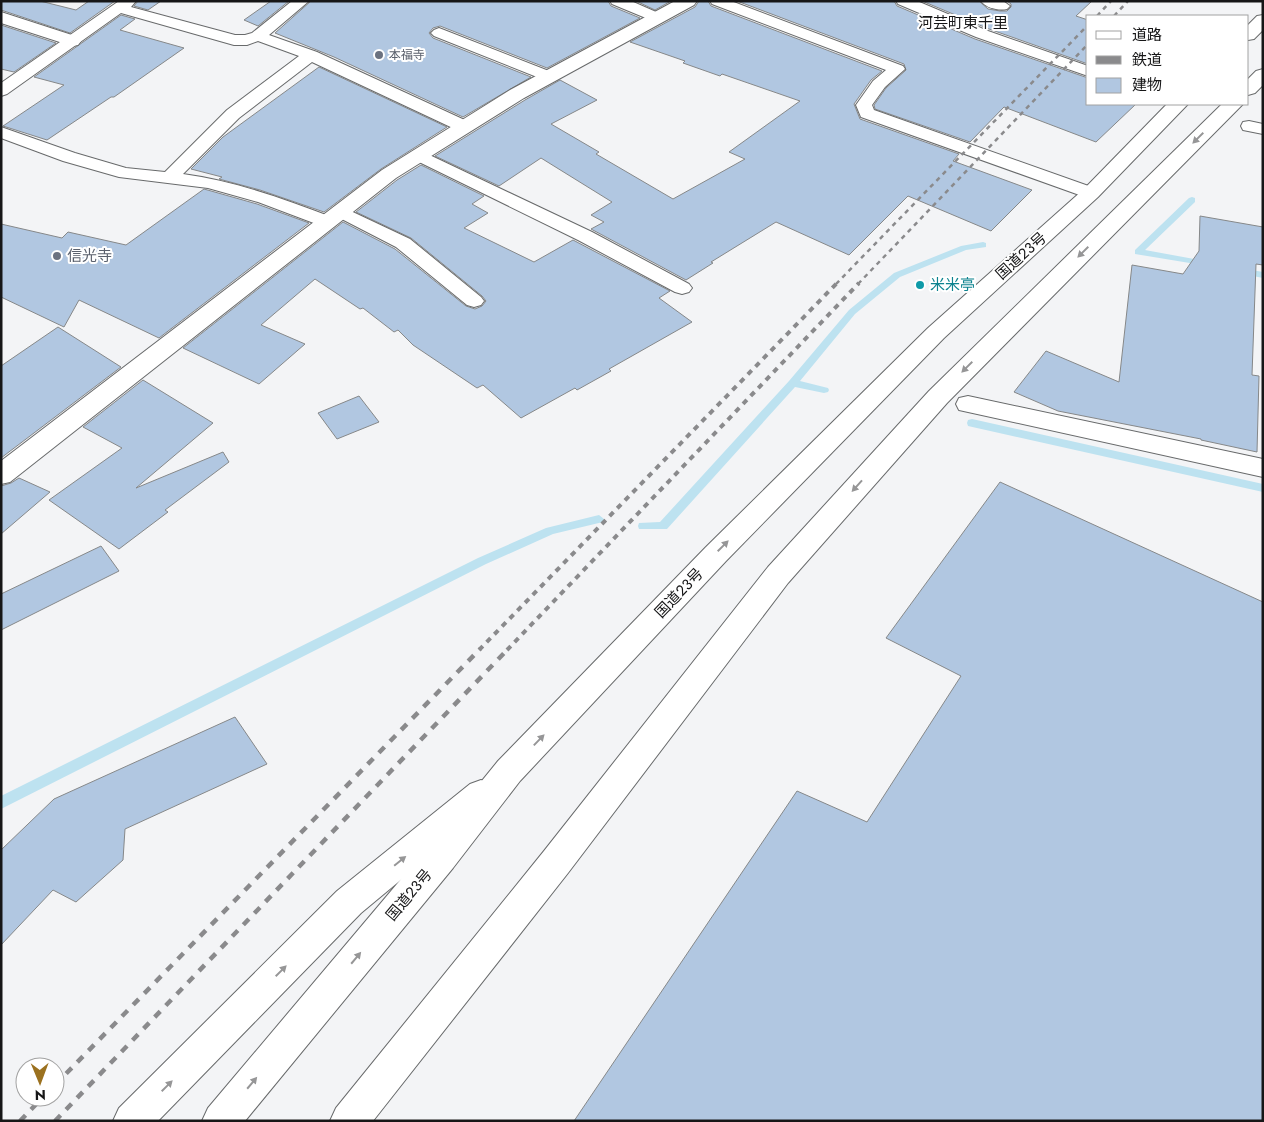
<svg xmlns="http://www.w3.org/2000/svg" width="1264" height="1122" viewBox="0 0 1264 1122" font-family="Jost,'Noto Sans JP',sans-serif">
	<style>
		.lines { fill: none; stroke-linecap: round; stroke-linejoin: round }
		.stream { fill: #bde2f0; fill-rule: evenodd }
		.building { fill: #b1c7e1; stroke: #868889 }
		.lane-casing { stroke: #686a6b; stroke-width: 2 }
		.street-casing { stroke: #686a6b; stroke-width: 2 }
		.highway-casing { stroke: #686a6b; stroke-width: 2 }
		.lane { fill: #fff; fill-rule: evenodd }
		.street { fill: #fff; fill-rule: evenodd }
		.highway { fill: #fff; fill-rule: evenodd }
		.rail-far2 { stroke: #8a8a8c; stroke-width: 2.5; stroke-dasharray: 4.5 4.5; stroke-linecap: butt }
		.rail-far1 { stroke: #8a8a8c; stroke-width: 4; stroke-dasharray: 5.5 5.5; stroke-linecap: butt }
		.rail { stroke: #8a8a8c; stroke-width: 4.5; stroke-dasharray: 8 8; stroke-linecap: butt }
		.oneway { fill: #969697 }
		.worship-dot { fill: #6b7280; stroke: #fff; stroke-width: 2 }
		.culture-dot { fill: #0f9aa8; stroke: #fff; stroke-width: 2 }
		.labels { text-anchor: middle; stroke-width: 4; stroke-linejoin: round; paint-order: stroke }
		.far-worship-label { font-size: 12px; fill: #5b616d; stroke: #fff; text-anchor: start }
		.far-quarter-label { font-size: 15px; fill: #161617; stroke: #fff }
		.worship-label { font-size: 15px; fill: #5b616d; stroke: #fff; text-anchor: start }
		.street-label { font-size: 15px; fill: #161617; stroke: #fff }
		.culture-label { font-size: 15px; fill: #0d838f; stroke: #fff; text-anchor: start }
	</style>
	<rect width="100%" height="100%" fill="#f3f4f6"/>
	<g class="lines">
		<!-- stream -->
		<g class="stream">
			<path d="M1192,197l3,1v4l-50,48 60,11 5,3 -2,2 -73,-12v-4l54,-52z"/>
			<path d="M983,242l3,1v4l-20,3 -66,27 -45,37 -55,67 28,7 1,2 -1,2 -4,1 -29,-6 -128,142h-28l-1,-3 1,-3 21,-1 129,-141 60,-71 45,-37 67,-27z"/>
			<path d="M1241,268l22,4v6l-25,-5 -2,-2z"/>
			<path d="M972,419l291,65v8l-295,-66 -1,-3 1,-3z"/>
			<path d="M599,515l5,4 -1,3 -50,12 -67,30 -485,245v-13l477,-238 68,-30z"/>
		</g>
	</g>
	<!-- building -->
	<g class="building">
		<path d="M1,1h39l36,9 13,-9h26l-45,32 -69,-23z"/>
		<path d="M138,1h23l-13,9 -14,-4z"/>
		<path d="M271,1h18l-31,25 -14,-6z"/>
		<path d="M311,1h297l3,5 29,12 -93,50 -107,-42 -7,2 -4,5 4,5 98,39 -68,40 -129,-60 -59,-24z"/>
		<path d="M636,1h35l-16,9z"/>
		<path d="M699,1h9l3,5 171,65 -11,9 -17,24 6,15 99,35 -6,7 79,29 -41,41 -83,-35 -59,59 -73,-33 -65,40 2,1 -27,17 -95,-51 13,-7 -13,-7 21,-13 -71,-44 -42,28 -64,-30 90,-56 35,-20 37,20 -46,24 48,28 -3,2 77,45 72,-40 -16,-7 71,-51 -78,-27 -2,2 -37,-13 2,-2 -55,-19 65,-35z"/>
		<path d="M737,1h157l3,5 78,33 113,39v26h48l-40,38 -92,-35 -34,35 -95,-33 -1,-4 12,-17 20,-18 -2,-6z"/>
		<path d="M922,1h57l9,8 12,2h7l4,-4v-3l-4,-3h85l-16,15 12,4v44l-99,-35z"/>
		<path d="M121,15l14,4 -15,11 64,18 -70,49h-3l-64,43 -44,-14 61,-41 -30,-8z"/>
		<path d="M1,25l55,18 -42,29 -13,-3z"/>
		<path d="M319,67l128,60 -66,42 -57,43 -64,-22 -41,-11 3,-2 -31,-8 32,-32z"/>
		<path d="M421,165l63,31 -12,8 16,9 -24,15 70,34 39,-22 97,51 -11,7 33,24 -83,47 2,2 -34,19 -2,-2 -54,30 -38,-33 -6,3 -64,-43 -15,-15 -4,2 -31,-24 -3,1 -45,-30 -54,46 44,19 -46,40 -76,-36 160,-126 52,27 71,57 9,3 7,-3 4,-5 -4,-5 -71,-58 -55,-26 41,-32z"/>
		<path d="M204,189l53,15 52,19 -150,115 -80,-38 -15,27 -63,-30v-73l61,14 6,-6 58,13z"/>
		<path d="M1200,216l63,11v38l-7,-1 -4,111 7,1 -2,76 -56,-12v-1l-143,-28 -44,-19 32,-41 73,31 13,-117 51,9 16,-23z"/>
		<path d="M58,327l63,40 -120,91v-92z"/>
		<path d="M143,380l70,43 -77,65 87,-36 6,10 -64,48 3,2 -49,37 -70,-49 73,-52 -39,-21z"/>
		<path d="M359,396l20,26 -42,17 -19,-26z"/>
		<path d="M19,478l31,14 -49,42v-48l10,-3z"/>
		<path d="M1000,482l263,120v519h-689l223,-330 70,31 94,-146 -75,-38z"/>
		<path d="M101,546l18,25 -118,59v-36z"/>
		<path d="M235,717l32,47 -142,65 -2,31 -47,42 -23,-12 -52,55v-95l53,-51z"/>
	</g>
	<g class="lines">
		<defs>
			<g id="lane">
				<path d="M119,1h17l-5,6 104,28h10l7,-2 40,-32h17l-40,34 48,17 152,70 2,4 -2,4h-12l-145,-68 -73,56 -56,56c52,7 101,25 151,44l2,4 -2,4 -7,2 -69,-26 -50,-14 -89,-11 -56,-16 -62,-23v-11l74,26 51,15 39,4 62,-62 72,-54 -41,-15 -11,4h-13l-113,-32 -114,81 -6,2v-13z"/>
				<path d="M610,1h21l32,14 3,3 -3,3h-10l-41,-17z"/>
				<path d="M710,1h21l172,65 2,3 -20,18 -13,18 2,5 223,79 3,4 -3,4 -6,1 -6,-1 -224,-80 -5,-12 17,-24 13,-11 -174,-66z"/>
				<path d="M896,1h21l71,30 100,35v10l-112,-39 -78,-33z"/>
				<path d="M981,1h22l7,5 -3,3c-8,2 -21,-1 -26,-8z"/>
				<path d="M439,28l115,45 2,3 -2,3h-12l-108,-43 -3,-3 3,-3z"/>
				<path d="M1249,121l14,3v10l-20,-4 -2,-4 2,-4z"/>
				<path d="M419,150l173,82 97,52 3,4 -3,4 -7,2 -7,-2 -97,-52 -165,-81 -3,-4 3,-4z"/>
				<path d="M340,206l70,33 71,58 3,4 -3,4 -7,2 -7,-2 -71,-58 -62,-32 -3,-4 3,-4z"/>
			</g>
			<g id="street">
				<path d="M675,1h22l-3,4 -170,93 -128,80 -386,304 -9,2v-23l381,-291 128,-80z"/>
				<path d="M1,12l77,25 3,4 -3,4 -6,1 -71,-23z"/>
				<path d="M968,396l295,63v18l-304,-67 -3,-6 3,-6z"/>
				<path d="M481,780l11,4 5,10 -5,10 -131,109 -203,208h-45l6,-13 218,-217 133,-107z"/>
			</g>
			<g id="highway">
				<path d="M1263,15v15l-9,9 -6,1v-15l9,-9z"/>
				<path d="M1263,69v16l-8,8 -7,2v-16l8,-8z"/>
				<path d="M1167,104h21l-90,93 -154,141 -218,223 -206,220 -67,87 -208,253h-43l6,-13 221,-262 69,-85 208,-214 222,-219 156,-139z"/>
				<path d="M1222,104h21l-296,299 -159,180 -220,290 -195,248h-43l6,-13 208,-257 224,-284 161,-176z"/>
			</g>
		</defs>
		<!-- lane casing -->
		<use href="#lane" class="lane-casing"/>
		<!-- street casing -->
		<use href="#street" class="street-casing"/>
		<!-- highway casing -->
		<use href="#highway" class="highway-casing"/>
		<!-- lane -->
		<use href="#lane" class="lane"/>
		<!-- street -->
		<use href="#street" class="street"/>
		<!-- highway -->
		<use href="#highway" class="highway"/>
		<!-- rail-far2 -->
		<g class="rail-far2">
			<path d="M1097,16l14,-15"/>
			<path d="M1114,16l14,-15"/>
			<path d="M836,284l252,-259"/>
			<path d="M858,284l230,-240"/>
		</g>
		<!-- rail-far1 -->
		<g class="rail-far1">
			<path d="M479,650l358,-367"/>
			<path d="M507,650l352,-367"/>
		</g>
		<!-- rail -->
		<g class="rail">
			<path d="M55,1085l425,-436"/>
			<path d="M20,1121l23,-24"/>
			<path d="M55,1121l453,-472"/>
		</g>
	</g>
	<!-- one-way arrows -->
	<defs><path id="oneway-solid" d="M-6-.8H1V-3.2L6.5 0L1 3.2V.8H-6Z" transform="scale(1.25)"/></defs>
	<g class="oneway">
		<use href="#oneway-solid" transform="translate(1198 138) rotate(135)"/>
		<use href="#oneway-solid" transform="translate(1083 252) rotate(135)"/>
		<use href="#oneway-solid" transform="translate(967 367) rotate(135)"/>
		<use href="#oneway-solid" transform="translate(857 486) rotate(132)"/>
		<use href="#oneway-solid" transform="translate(723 546) rotate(-45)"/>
		<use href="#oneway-solid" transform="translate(539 740) rotate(-46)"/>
		<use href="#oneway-solid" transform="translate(400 861) rotate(-39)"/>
		<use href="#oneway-solid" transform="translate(356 958) rotate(-50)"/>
		<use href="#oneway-solid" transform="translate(281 971) rotate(-45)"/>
		<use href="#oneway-solid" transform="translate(252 1083) rotate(-50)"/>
		<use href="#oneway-solid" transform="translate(167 1086) rotate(-45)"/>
	</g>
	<!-- markers -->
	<g class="worship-dot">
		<circle cx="379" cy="55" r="5"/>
		<circle cx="57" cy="256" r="5"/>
	</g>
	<circle class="culture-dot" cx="920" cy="285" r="5"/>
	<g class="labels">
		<!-- far-worship labels -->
		<g class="far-worship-label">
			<text x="389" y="59">本福寺</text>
		</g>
		<!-- far-quarter labels -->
		<g class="far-quarter-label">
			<text x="963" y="28">河芸町東千里</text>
		</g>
		<!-- worship labels -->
		<g class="worship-label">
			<text x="67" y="261">信光寺</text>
		</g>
		<!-- street labels -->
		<g class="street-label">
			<text transform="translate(1021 256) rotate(-42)" y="5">国道23号</text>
			<text transform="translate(679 593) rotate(-46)" y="5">国道23号</text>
			<text transform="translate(409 895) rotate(-50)" y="5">国道23号</text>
		</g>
		<!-- culture labels -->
		<g class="culture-label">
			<text x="930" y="290">米米亭</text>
		</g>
	</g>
	<!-- border -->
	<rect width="1264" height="1122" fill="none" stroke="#161617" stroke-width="5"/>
	<!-- legend -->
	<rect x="1086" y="15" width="162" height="90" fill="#ffffff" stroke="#a2a2a2"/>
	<rect x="1096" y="31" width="25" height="8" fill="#ffffff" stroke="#a2a2a2"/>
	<text x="1132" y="40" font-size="15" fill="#161617">道路</text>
	<rect x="1096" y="56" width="25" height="8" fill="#8a8a8c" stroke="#a2a2a2"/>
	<text x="1132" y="65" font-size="15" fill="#161617">鉄道</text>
	<rect x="1096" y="78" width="25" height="15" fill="#b1c7e1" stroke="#a2a2a2"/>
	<text x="1132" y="90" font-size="15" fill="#161617">建物</text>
	<!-- north arrow -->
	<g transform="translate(40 1082) rotate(179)"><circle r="24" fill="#ffffff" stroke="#a2a2a2"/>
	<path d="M0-4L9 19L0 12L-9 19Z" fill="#9b711f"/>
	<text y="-8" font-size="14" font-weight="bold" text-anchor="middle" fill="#161617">N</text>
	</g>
</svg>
